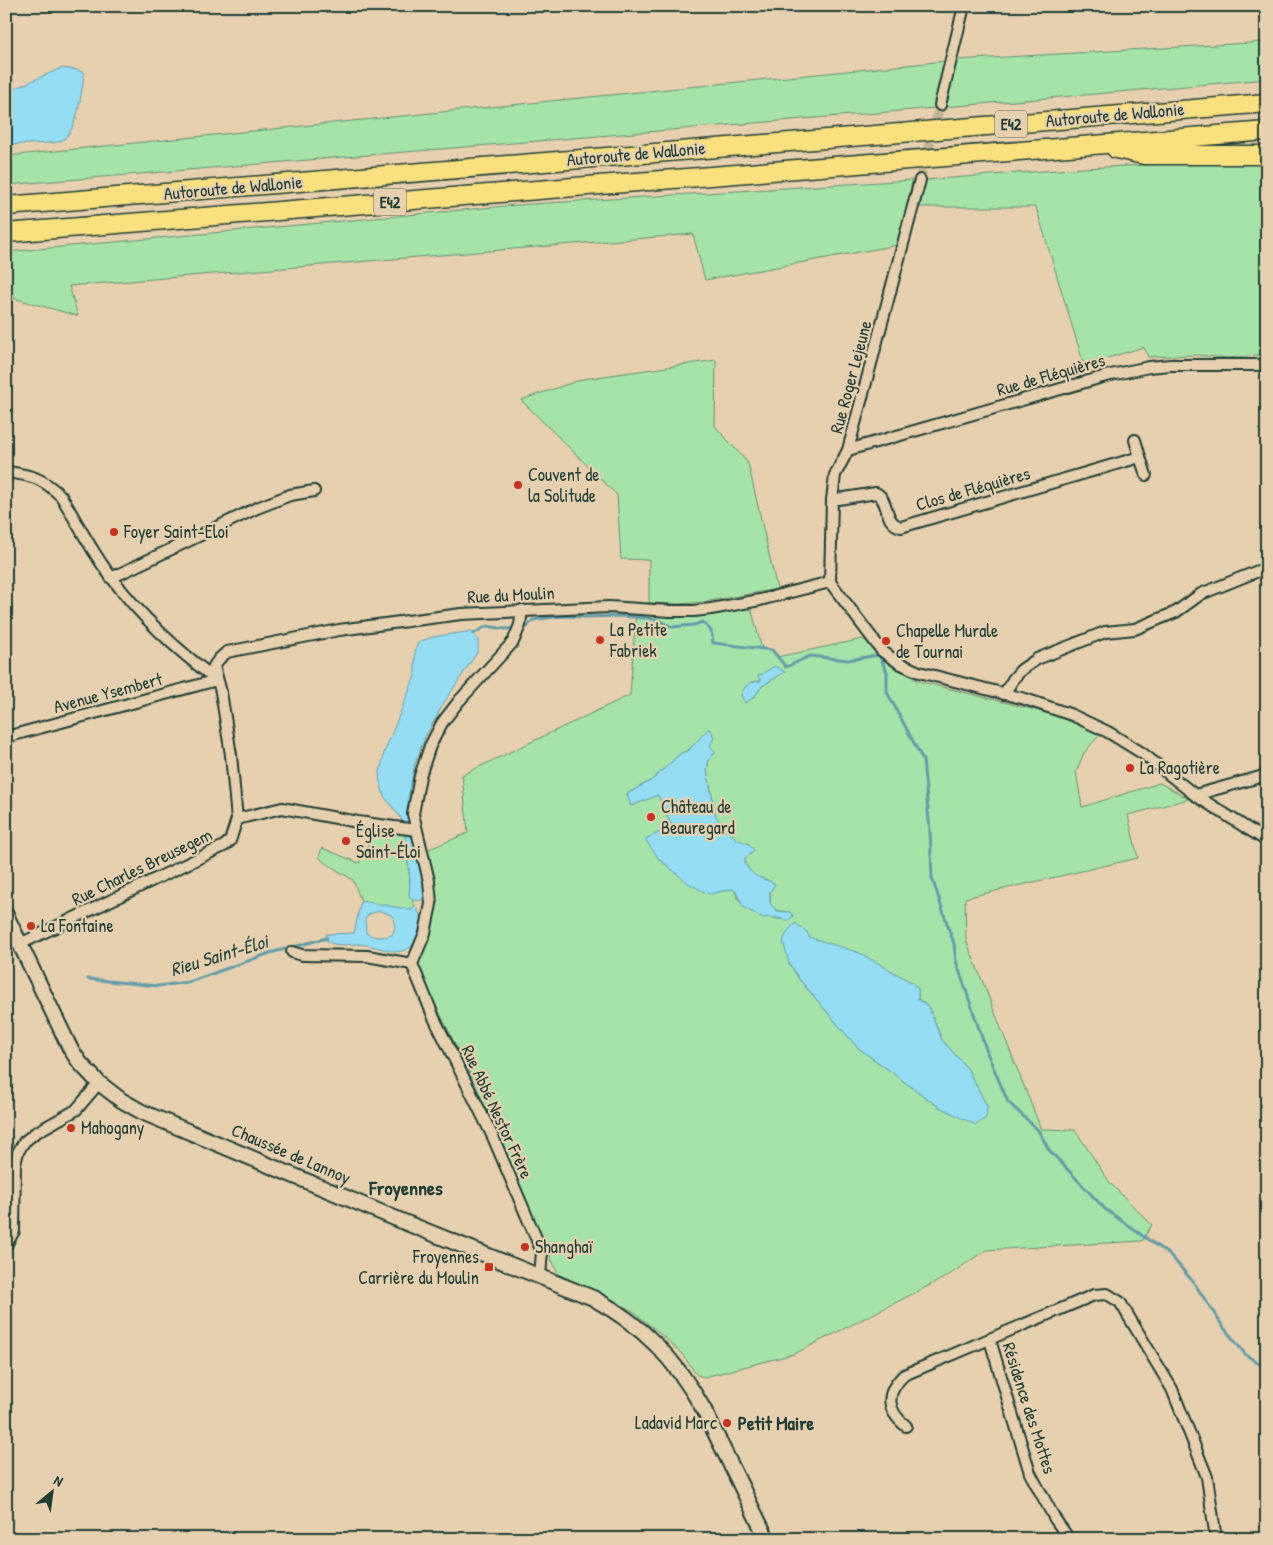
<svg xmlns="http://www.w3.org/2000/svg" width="1273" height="1545" viewBox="0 0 1273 1545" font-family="'Patrick Hand',sans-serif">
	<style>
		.green { fill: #a6e3a9; stroke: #62906e; fill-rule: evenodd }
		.water { fill: #94ddf5; stroke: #659da8; fill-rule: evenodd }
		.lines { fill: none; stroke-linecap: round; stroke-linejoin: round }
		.stream { stroke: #659da8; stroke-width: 3 }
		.minor-tunnel { stroke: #bfb396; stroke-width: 10; stroke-dasharray: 10 5; stroke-linecap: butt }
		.minor-casing { stroke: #1f3d34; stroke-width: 14 }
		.secondary-casing { stroke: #1f3d34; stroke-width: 18 }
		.motorway-casing { stroke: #1f3d34; stroke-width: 21 }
		.minor { stroke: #e7d0af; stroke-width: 10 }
		.secondary { stroke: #e7d0af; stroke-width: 14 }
		.motorway { stroke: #fbe080; stroke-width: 18 }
		.poi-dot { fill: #c8321e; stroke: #e7d0af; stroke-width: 2 }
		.labels { text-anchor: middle; stroke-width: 4.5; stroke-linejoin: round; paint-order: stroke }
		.shield { fill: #e7d0af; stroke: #5b6959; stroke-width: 1 }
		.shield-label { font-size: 16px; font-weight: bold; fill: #1f3d34 }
		.street-label { font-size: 18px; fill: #1f3d34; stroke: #e7d0af }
		.poi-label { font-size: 18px; fill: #1f3d34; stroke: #e7d0af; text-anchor: start }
		.water-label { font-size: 19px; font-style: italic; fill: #25453e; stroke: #e7d0af }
		.neighbourhood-label { font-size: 19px; font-weight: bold; fill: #1f3d34; stroke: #e7d0af }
		.quarter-label { font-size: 20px; font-weight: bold; fill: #1f3d34; stroke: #e7d0af }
	</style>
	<rect width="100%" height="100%" fill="#e7d0af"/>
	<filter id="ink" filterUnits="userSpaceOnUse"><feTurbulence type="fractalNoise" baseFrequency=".02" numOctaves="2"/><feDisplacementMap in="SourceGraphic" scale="10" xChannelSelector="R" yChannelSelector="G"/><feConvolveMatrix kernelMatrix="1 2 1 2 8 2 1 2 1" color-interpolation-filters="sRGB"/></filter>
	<g filter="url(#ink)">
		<!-- green -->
		<g class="green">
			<path d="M1267,42v37l-322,28 10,-47z"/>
			<path d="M946,61l-10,47 -930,77v-29z"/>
			<path d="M1209,162l58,1v191l-39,4 -33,-3 -47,2 -4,-10 -60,18 -48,-158h-116l5,-27 159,-12z"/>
			<path d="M912,180l-5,29 -9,36 -193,35 -12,-46 -624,52 9,30 -72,-20v-44l510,-47z"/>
			<path d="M716,360l-1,66 33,37 29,126 -73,13 -25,2 -30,-1v-43l-28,-1 -4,-64 -96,-95 62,-21z"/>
			<path d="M751,608l11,41 10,1 5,7 86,-18 19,17 36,25 146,36 36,17 -16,19 -8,19 6,35 78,-24 29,16 -61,16 10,43 -173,40 1,42 75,189 34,1 35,53 42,42 -10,16 -156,9 -40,27 -152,77 -89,23 -8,-2 -15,-21 -20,-19 -28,-23 -24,-14 -52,-24 -82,-188 -61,-123 15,-51 -8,-60 46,-19 -6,-58 168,-80 6,-82 60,1zM784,672l-22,14 -8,11 -3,-15 11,-1zM697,742l18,10 -6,8 -2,10 9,47 20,22 13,5 2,10 -6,4v6l11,14 12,2 2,12v11l7,8 13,1c-3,3 -6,6 -10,7 -7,1 -36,-14 -41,-19 -3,-4 -2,-7 -6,-11l-7,1 -55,-22 -12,-9 13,-31 -14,-33 -27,11 -4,-12 25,-14 29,-27 6,-2zM807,932l1,5 110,52v10l10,7 14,34 25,28 20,38 -35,7 -13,-6 -82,-60 -58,-68 -10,-16z"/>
			<path d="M373,828l32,4 7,68 3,7 -3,4 -51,-10 -8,-21 -29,-18 -5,-5 3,-9 37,15 3,-6 5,-3 2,-5 -2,-6z"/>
		</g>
		<!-- water -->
		<g class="water">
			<path d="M62,68l16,2 6,3c-2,17 -6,59 -23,68 -7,3 -45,3 -55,4v-53z"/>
			<path d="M471,631l7,9v11l-33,50 -20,36 -10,27 -7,34 1,34 7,12 12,49c-5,8 -7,8 -16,7l-3,-4 1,-17 -6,-53 -4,-9 -16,-21 -5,-18 5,-25 31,-77v-25l3,-8c15,-9 36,-8 53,-12z"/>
			<path d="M775,666l10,6 -23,14 -8,11 -9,6 -4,-8c4,-11 9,-13 20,-14l-3,-5z"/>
			<path d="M708,729l3,1 3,8 -4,7 5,7 -6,8 -2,10 9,47 20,22 13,5 5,6 -9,8v6c11,16 15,12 30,20l-5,8v11l7,8 13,1 3,4 -5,5c-5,-2 -20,-5 -25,-3l-20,-11 -6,-14 -4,-4 -23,5 -6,-2 -16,-9 -29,-24 -14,-20 27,-12 -14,-32 -27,11 -4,-12 25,-14 29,-27 7,-2z"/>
			<path d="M361,901l51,9 3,-3 3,1v4c5,5 5,11 3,18 -13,37 -37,15 -63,14 -12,0 -21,3 -31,-3l-1,-7 28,-1zM380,911l9,3 4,3 2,11 -3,7c-11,3 -17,3 -26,-2l-1,-14 4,-5z"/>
			<path d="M795,923l12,9 2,5 51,16 53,30 5,6v10l10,7 14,34 25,28 20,38 -1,12 -10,7 -37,-18 -82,-60 -58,-68 -10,-16 -6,-22 5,-10z"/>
		</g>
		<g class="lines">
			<!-- stream -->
			<g class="stream">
				<path d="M473,634l14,-8 18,3 22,-2 6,-7 29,-4 23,1 36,-1 25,2 13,2 13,7 22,-2 9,-3 8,9 2,12 59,7 14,17 24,-11 38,4 31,-5 8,17v20l36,68 7,71 2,47 22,66 2,17 32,94 20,47 30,28 11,20 56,59 66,47 23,27 30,45 22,27 21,14"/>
				<path d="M88,979l70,7 31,-4 81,-29 57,-15"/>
			</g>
			<!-- minor-tunnel -->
			<path class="minor-tunnel" d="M920,180l20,-75"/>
			<defs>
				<g id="minor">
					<path d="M940,105l24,-99"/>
					<path d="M848,450l258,-74 43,-9 21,-2h97"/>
					<path d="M1140,457l6,18"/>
					<path d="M6,472c26,3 36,6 55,24 16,26 32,58 51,82 29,39 66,73 105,102"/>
					<path d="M832,500l44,-7c14,7 7,30 25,34l239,-70 -5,-17"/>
					<path d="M111,578l146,-70 33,-13 24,-4"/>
					<path d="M830,582l52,69 17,12 20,9 106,27 47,16 36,17 34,21 53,42 72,46"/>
					<path d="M830,582l2,-82 3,-25 13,-25 72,-270"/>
					<path d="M522,610l-2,15 -7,17 -54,59 -17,22 -12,23 -10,30 -7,38 16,67 2,23 -6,29 -13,31 22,54 59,119 49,115 -2,24"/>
					<path d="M1004,694l10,-16 7,-8 16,-11 68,-27 30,-3 41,-17 25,-18 57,-23 9,-1"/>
					<path d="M6,737l211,-57"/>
					<path d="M1195,795l72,-20"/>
					<path d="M237,819l45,-11 76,14 58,8"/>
					<path d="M20,944l204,-98 6,-5 7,-22 -6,-64 -10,-63 -7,-26 5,-7 8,-7 112,-22 122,-16 148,-7 61,4h24l17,-2 49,-9 70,-18"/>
					<path d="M292,952l10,3 65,1 45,8"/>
					<path d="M6,1245l8,-14 1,-67 3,-12 6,-10 11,-9 41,-23 23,-27"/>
					<path d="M990,1340l40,133 25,46 14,20"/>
					<path d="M906,1426c-20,-16 -21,-33 -2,-51l190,-80 13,-1 13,8 52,87 35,88 9,62"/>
				</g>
				<path id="secondary" d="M6,915l64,133 10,15 19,20 22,17 21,12 262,110 189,76c51,28 83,62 111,112l63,129"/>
				<g id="motorway">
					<path d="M1116,149l28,6h123"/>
					<path d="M6,206l1261,-103"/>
					<path d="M6,233l1261,-102"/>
				</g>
			</defs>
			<!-- minor casing -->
			<use href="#minor" class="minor-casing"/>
			<!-- secondary casing -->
			<use href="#secondary" class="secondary-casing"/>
			<!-- motorway casing -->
			<use href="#motorway" class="motorway-casing"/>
			<!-- minor -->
			<use href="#minor" class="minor"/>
			<!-- secondary -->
			<use href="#secondary" class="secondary"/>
			<!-- motorway -->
			<use href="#motorway" class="motorway"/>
		</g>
	</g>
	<!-- markers -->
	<g class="poi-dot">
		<circle cx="518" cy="485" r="5"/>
		<circle cx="114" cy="532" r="5"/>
		<circle cx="600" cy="640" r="5"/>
		<circle cx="886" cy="641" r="5"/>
		<circle cx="1130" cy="768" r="5"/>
		<circle cx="651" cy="817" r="5"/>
		<circle cx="346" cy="841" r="5"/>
		<circle cx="31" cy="926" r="5"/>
		<circle cx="71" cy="1128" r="5"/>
		<circle cx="525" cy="1247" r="5"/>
		<rect x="484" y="1262" width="10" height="10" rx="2.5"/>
		<circle cx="727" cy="1423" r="5"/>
	</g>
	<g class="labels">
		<!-- shield labels -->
		<g class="shield">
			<rect x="995" y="110.5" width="32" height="27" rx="4"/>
			<rect x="374" y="188.5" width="32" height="27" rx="4"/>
		</g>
		<g class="shield-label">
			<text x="1011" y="130">E42</text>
			<text x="390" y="208">E42</text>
		</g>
		<!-- street labels -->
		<g class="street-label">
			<text transform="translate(1115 115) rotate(-5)" y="6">Autoroute de Wallonie</text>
			<text transform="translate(636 154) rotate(-5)" y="6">Autoroute de Wallonie</text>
			<text transform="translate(233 188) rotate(-5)" y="6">Autoroute de Wallonie</text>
			<text transform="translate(1051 375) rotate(-16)" y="6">Rue de Fléquières</text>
			<text transform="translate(851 377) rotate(-75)" y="6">Rue Roger Lejeune</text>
			<text transform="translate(973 489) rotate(-16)" y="6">Clos de Fléquières</text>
			<text transform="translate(511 595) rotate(-3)" y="6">Rue du Moulin</text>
			<text transform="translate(108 693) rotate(-15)" y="6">Avenue Ysembert</text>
			<text transform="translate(142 867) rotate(-26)" y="6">Rue Charles Breusegem</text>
			<text transform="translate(497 1112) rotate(65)" y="6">Rue Abbé Nestor Frère</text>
			<text transform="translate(291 1154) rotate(23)" y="6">Chaussée de Lannoy</text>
			<text transform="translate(1029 1408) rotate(72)" y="6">Résidence des Mottes</text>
		</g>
		<!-- poi labels -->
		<g class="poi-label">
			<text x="528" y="481">Couvent de<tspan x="528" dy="21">la Solitude</tspan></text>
			<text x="124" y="538">Foyer Saint-Eloi</text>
			<text x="610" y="636">La Petite<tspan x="610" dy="21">Fabriek</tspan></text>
			<text x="896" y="637">Chapelle Murale<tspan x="896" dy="21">de Tournai</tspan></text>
			<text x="1140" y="774">La Ragotière</text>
			<text x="661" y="813">Château de<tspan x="661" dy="21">Beauregard</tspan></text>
			<text x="356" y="837">Église<tspan x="356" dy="21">Saint-Éloi</tspan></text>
			<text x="41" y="932">La Fontaine</text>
			<text x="81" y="1134">Mahogany</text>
			<text x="535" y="1253">Shanghaï</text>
			<text x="479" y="1263" text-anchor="end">Froyennes<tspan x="479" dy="21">Carrière du Moulin</tspan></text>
			<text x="717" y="1429" text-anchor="end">Ladavid Marc</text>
		</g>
		<!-- water labels -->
		<g class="water-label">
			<text transform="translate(219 955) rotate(-17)" y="7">Rieu Saint-Éloi</text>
		</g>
		<!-- neighbourhood labels -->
		<g class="neighbourhood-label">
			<text x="776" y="1430">Petit Maire</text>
		</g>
		<!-- quarter labels -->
		<g class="quarter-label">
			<text x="406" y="1195">Froyennes</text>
		</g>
	</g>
	<!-- margin -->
	<rect width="1273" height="1545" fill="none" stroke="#e7d0af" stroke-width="25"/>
	<rect x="12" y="12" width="1248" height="1520" fill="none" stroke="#1f3d34" stroke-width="2" filter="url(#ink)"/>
	<!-- north arrow -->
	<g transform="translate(52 1492) rotate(29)" stroke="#e7d0af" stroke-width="4" paint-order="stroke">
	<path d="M0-4L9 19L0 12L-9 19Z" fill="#1f3d34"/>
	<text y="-8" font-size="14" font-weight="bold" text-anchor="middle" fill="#1f3d34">N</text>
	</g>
</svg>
